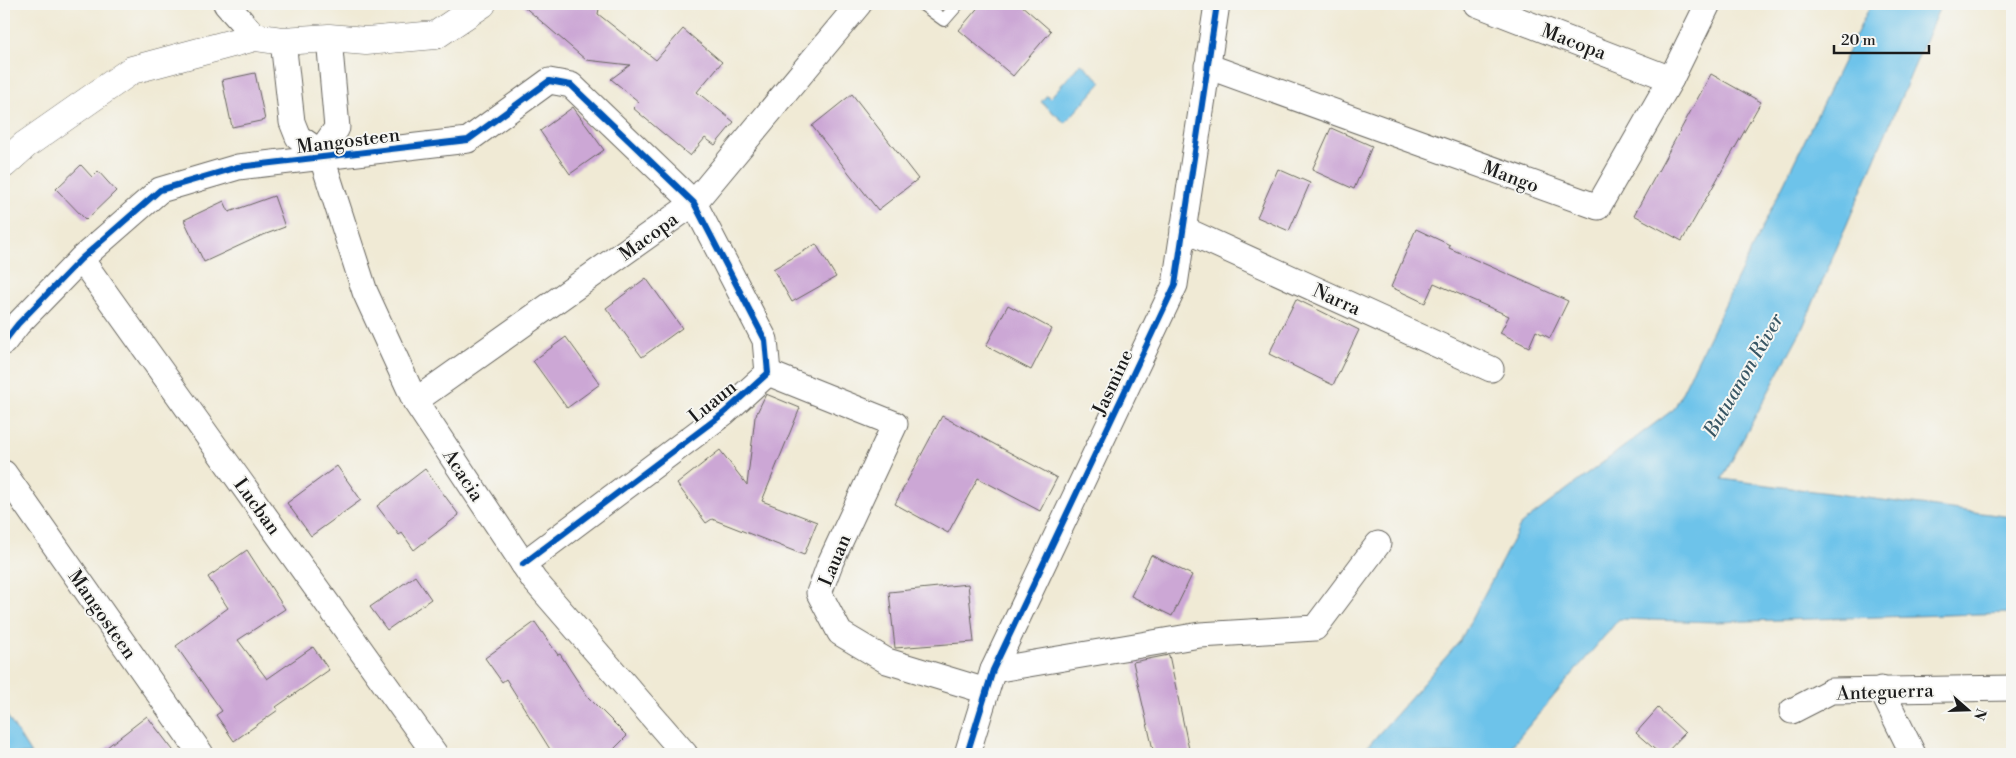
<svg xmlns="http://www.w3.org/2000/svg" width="2016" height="758" viewBox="0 0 2016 758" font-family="'Libre Bodoni',serif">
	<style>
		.water { fill: #6dc3ea; stroke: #447083 }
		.building { fill: #cca7d5 }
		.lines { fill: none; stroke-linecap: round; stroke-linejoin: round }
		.lane-casing { stroke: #66645d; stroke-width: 14 }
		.street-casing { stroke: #66645d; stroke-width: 27 }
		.secondary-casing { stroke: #66645d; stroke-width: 29 }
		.lane { stroke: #fff; stroke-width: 12 }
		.street { stroke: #fff; stroke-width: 25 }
		.secondary { stroke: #fff; stroke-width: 28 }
		.cycleway-casing { stroke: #f6f6f2; stroke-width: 9 }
		.cycleway { stroke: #0057b8; stroke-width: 6 }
		.labels { text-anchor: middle; stroke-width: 4; stroke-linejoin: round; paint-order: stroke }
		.street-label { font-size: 19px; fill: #1c1c1c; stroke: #f6f6f2 }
		.water-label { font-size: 20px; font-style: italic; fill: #385664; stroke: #f6f6f2 }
	</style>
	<rect width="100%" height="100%" fill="#f6f6f2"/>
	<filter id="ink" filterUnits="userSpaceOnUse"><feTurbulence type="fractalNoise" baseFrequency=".02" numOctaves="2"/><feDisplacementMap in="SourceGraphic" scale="10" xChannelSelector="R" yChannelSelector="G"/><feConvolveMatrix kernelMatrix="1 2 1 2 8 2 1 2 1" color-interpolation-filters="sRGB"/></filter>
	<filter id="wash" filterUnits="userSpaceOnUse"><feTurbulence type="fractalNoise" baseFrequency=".0096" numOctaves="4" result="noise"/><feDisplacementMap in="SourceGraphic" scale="20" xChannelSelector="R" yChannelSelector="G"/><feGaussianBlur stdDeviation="1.12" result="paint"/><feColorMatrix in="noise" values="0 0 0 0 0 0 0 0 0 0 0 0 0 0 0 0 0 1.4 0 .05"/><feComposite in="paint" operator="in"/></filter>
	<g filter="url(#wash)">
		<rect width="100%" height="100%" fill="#f0ead5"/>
		<!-- water -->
		<g class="water">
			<path d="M1871,4h70l-138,323 -81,152 290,38v96l-297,9 -96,-3 -114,135h-144l99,-113 61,-117 153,-115z"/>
			<path d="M1081,63l21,19 -37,41 -24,-21 6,-7 3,3z"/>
			<path d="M4,711l27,43h-27z"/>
		</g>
		<g id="blocks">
			<!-- building -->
			<g class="building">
				<path d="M521,4h79l-2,10 58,46 27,-31 39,33 -25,30 37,30 -19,23 -10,-7 -15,18 -57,-48 6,-6 -28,-23 19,-14 -44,-5z"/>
				<path d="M981,4h39l31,27 -38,45 -54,-46z"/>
				<path d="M255,73l10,47 -33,7 -10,-47z"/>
				<path d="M1711,74l50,28 -79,139 -48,-26z"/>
				<path d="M852,94l66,85 -40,31 -66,-84z"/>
				<path d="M573,107l31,43 -34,24 -30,-43z"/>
				<path d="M1331,128l41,18 -18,43 -42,-19z"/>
				<path d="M81,165l11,12 6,-6 18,20 -30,29 -30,-31z"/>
				<path d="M1278,169l32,14 -21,48 -32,-14z"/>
				<path d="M274,196l11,31 -27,10 -54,25 -20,-42 40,-19 5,11z"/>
				<path d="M1416,229l34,16 -1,3 119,53 -18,37 -14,-7 -7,16 -29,-14 9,-17 -75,-33 -9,20 -34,-16z"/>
				<path d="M816,244l20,33 -44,25 -19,-33z"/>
				<path d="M646,278l36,50 -40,29 -36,-49z"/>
				<path d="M1296,299l63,31 -26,55 -64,-31z"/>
				<path d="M1008,305l44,24 -21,41 -45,-24z"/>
				<path d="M566,337l34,47 -33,24 -34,-47z"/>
				<path d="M766,394l34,14 -38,93 55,21 -13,33 -92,-36 -6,4 -29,-39 43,-34 27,35 8,-68z"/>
				<path d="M942,416l115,62 -17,33 -62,-33 -30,55 -53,-29z"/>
				<path d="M337,466l24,34 -50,36 -24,-33z"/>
				<path d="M425,469l34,46 -45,35 -12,-17 -3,2 -22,-29z"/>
				<path d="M247,550l38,59 -47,31 29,39 46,-32 16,23 -53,37 2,3 -44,31 -18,-26 6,-4 -46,-65 52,-38 -20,-31z"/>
				<path d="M1151,555l41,20 -20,41 -41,-20z"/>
				<path d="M415,576l16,23 -44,31 -17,-23z"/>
				<path d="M968,584l6,58 -79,6 -6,-56z"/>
				<path d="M535,622l23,33 2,-1 28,43 39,39 -18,18h-56l-47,-75 -4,3 -17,-24z"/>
				<path d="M1169,655l21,99h-36l-21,-92z"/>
				<path d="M1658,708l27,25 -20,21h-5l-24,-21z"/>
				<path d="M147,716l29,38h-78z"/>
			</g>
		</g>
	</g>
	<g filter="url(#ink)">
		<use href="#blocks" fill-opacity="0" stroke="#66645d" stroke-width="1"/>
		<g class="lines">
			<defs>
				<path id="lane" d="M922,4l22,16 14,-16"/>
				<g id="street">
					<path d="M226,4l29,33"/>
					<path d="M1477,4l194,75"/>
					<path d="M283,41l9,81 6,15 22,15"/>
					<path d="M1207,66l391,141 73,-128 37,-75"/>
					<path d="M320,152l45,140 50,109 119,179 151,174"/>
					<path d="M320,152l17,-24 -8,-90"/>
					<path d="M1183,229l308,140"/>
					<path d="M81,259l354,495"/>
					<path d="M4,342l14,-18 63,-65 79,-69 78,-23 230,-27 81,-59 22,4 123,118 71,137 3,33 -44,40 -201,151"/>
					<path d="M768,373l127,51 -64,137 -12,32 21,40 47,28 99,30"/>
					<path d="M415,401l279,-198 165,-199"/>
					<path d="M4,473l197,281"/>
					<path d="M993,670l207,-35 115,-7 63,-84"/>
					<path d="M1881,689l32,65"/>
					<path d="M1792,711l39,-20 181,-3"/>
					<path d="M967,754l26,-84 182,-385 42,-281"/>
				</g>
				<path id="secondary" d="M4,164l21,-19 107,-75 123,-33 28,4 46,-3 37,3 70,-6 46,-31"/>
			</defs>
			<!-- lane casing -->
			<use href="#lane" class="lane-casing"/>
			<!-- street casing -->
			<use href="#street" class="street-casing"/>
			<!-- secondary casing -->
			<use href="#secondary" class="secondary-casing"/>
			<!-- lane -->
			<use href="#lane" class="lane"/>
			<!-- street -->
			<use href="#street" class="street"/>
			<!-- secondary -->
			<use href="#secondary" class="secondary"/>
			<defs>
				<g id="cycleway">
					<path d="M4,342l14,-18 63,-65 79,-69 78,-23 230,-27 81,-59 22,4 123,118 71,137 3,33 -44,40 -201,151"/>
					<path d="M967,754l26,-84 182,-385 42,-281"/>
				</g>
			</defs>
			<!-- cycleway casing -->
			<use href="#cycleway" class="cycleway-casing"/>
			<!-- cycleway -->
			<use href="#cycleway" class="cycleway"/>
		</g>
	</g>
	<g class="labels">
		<!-- street labels -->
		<g class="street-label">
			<text transform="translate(1574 41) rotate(21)" y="7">Macopa</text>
			<text transform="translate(348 140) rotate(-7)" y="7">Mangosteen</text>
			<text transform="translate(1511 176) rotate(20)" y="7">Mango</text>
			<text transform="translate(648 236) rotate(-36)" y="7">Macopa</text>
			<text transform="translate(1337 299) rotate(24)" y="7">Narra</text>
			<text transform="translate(1112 382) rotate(-65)" y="7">Jasmine</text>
			<text transform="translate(712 401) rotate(-39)" y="7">Luaun</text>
			<text transform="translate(464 475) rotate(57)" y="7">Acacia</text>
			<text transform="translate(258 506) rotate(54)" y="7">Lucban</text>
			<text transform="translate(834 560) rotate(-67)" y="7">Lauan</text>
			<text transform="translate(103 614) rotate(55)" y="7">Mangosteen</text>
			<text transform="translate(1885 691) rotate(-2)" y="7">Anteguerra</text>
		</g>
		<!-- water labels -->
		<g class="water-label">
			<text transform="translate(1743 375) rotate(-60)" y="7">Butuanon River</text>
		</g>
	</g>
	<!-- margin -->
	<rect width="2016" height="758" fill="none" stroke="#f6f6f2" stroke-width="20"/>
	<!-- north arrow -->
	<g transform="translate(1968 710) rotate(110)" stroke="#f6f6f2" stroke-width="4" paint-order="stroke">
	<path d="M0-4L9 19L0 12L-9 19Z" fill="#1c1c1c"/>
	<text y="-8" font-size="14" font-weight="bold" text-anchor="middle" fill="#1c1c1c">N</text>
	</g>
	<!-- scale -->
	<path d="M1834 45v8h95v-8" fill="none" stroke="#1c1c1c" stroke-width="2.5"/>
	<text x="1841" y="45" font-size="15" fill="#1c1c1c" stroke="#f6f6f2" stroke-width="4" paint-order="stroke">20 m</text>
</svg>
